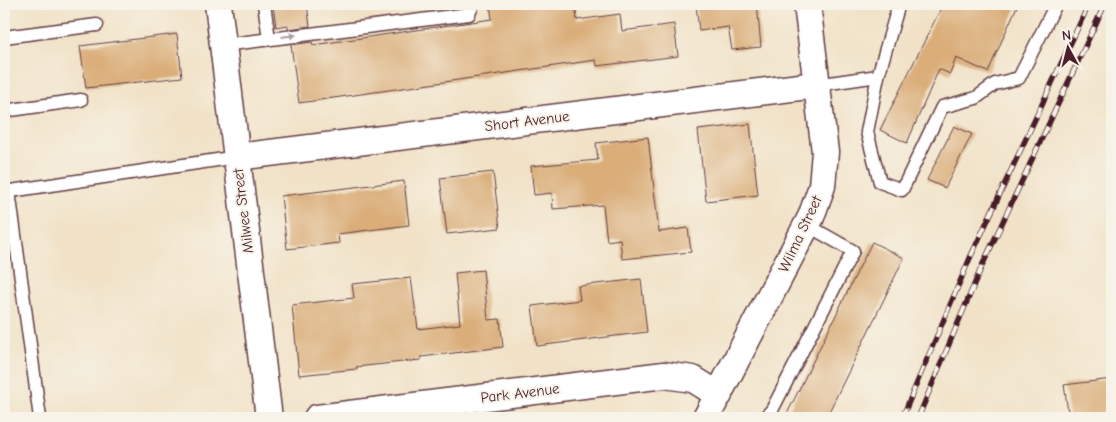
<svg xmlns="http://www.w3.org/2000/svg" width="1116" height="422" viewBox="0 0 1116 422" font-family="'Comic Neue',sans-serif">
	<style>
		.building { fill: #daad79 }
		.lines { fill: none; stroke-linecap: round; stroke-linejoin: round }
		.service-casing { stroke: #633c42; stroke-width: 15 }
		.minor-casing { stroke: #633c42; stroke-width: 29 }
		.service { stroke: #fff; stroke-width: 12 }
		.minor { stroke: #fff; stroke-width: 26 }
		.rail-casing { stroke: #4a1f2b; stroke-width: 5.5 }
		.rail { stroke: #f7f3e8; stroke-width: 4; stroke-dasharray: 11; stroke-linecap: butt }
		.oneway { fill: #ae9aa0 }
		.labels { text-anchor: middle; stroke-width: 4; stroke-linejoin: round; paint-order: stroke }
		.street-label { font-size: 15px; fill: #4a1f2b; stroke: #f7f3e8 }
	</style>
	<rect width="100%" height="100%" fill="#f7f3e8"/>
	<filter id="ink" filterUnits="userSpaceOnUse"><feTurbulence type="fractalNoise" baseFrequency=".02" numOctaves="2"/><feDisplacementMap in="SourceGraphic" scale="10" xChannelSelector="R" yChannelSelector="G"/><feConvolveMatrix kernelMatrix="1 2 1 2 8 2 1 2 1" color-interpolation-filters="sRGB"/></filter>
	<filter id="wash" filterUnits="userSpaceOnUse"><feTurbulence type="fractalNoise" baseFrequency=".0096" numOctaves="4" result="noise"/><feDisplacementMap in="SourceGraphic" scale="20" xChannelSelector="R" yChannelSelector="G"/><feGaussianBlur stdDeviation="1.12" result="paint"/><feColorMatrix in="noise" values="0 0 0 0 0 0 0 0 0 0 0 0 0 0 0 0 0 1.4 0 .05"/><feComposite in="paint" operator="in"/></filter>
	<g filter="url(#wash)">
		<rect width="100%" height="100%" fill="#f1e2c7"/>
		<g id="blocks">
			<!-- building -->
			<g class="building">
				<path d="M273,4h34l3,22 -22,3v-4l-12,2z"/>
				<path d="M490,4h85l2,16 43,-6 2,17 52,-7 4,32 -81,10 -1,-6 -297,43 -8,-58 21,-3 1,3 179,-26z"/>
				<path d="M696,4h61l4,43 -29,3 -4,-23 -29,4z"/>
				<path d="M943,4h75l-30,68 -32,-14 -6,16 -11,-5 -32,74 -27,-13z"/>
				<path d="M177,34l5,43 -96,11 -6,-42z"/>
				<path d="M750,124l8,71 -52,6 -8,-71z"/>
				<path d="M954,126l18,8 -27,54 -18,-8z"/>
				<path d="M648,137l11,95 29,-4 3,24 -69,7 -2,-20 -13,2 -4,-36 -50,4 -1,-16 -18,2 -3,-29 67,-6 -2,-17z"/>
				<path d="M493,172l7,56 -53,6 -7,-56z"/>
				<path d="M404,181l5,44 -71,9 1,9 -52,6 -6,-53z"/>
				<path d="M872,242l32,16 -78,160h-41z"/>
				<path d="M483,270l5,50 12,-1 3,28 -82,10v3l-65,7 1,2 -58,6 -7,-70 62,-7 -2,-14 59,-6 7,51 42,-5 -5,-51z"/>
				<path d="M641,279l6,53 -110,14 -5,-40 48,-6 -2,-14z"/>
				<path d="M1112,379v39h-43l-5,-33z"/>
			</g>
		</g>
	</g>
	<g filter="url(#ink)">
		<use href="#blocks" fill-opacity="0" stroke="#633c42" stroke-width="1"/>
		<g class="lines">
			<defs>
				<g id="service">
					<path d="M264,4l5,35"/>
					<path d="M4,37l93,-12"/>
					<path d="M223,45l246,-31 4,-10"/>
					<path d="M878,76l-11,56 13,50 22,8 40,-83 34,-9 19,-14 24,-6 37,-74"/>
					<path d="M816,85l62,-9 21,-72"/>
					<path d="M4,111l77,-11"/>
					<path d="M9,191l31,227"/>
					<path d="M4,192l233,-35"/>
					<path d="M764,418l8,-8 81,-159 -46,-26"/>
				</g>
				<g id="minor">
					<path d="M218,4l51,414"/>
					<path d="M237,157l579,-72"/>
					<path d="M317,418l347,-43 29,4 26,16"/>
					<path d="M706,418l105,-201 11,-31 3,-34 -18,-148"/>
				</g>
			</defs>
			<!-- service casing -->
			<use href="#service" class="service-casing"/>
			<!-- minor casing -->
			<use href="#minor" class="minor-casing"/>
			<!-- service -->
			<use href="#service" class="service"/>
			<!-- minor -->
			<use href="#minor" class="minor"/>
			<defs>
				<g id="rail">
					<path d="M902,418l68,-160 119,-254"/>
					<path d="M918,418l64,-152 123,-262"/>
				</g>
			</defs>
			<!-- rail casing -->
			<use href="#rail" class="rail-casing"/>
			<!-- rail -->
			<use href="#rail" class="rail"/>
		</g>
		<!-- one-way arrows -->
		<defs><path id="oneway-solid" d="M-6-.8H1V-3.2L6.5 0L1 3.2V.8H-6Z" transform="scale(1.25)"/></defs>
		<use class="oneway" href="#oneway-solid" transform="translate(289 36) rotate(-7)"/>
	</g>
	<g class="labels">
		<!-- street labels -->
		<g class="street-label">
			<text transform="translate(527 121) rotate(-7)" y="5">Short Avenue</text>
			<text transform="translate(243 211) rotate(-97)" y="5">Milwee Street</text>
			<text transform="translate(800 234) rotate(-65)" y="5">Wilma Street</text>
			<text transform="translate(520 393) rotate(-7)" y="5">Park Avenue</text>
		</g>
	</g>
	<!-- margin -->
	<rect width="1116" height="422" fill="none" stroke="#f7f3e8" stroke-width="20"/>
	<!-- north arrow -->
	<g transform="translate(1068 48) rotate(353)" stroke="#f7f3e8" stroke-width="4" paint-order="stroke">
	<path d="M0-4L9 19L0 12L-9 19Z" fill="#4a1f2b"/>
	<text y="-8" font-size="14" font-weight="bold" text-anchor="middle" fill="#4a1f2b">N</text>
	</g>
</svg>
